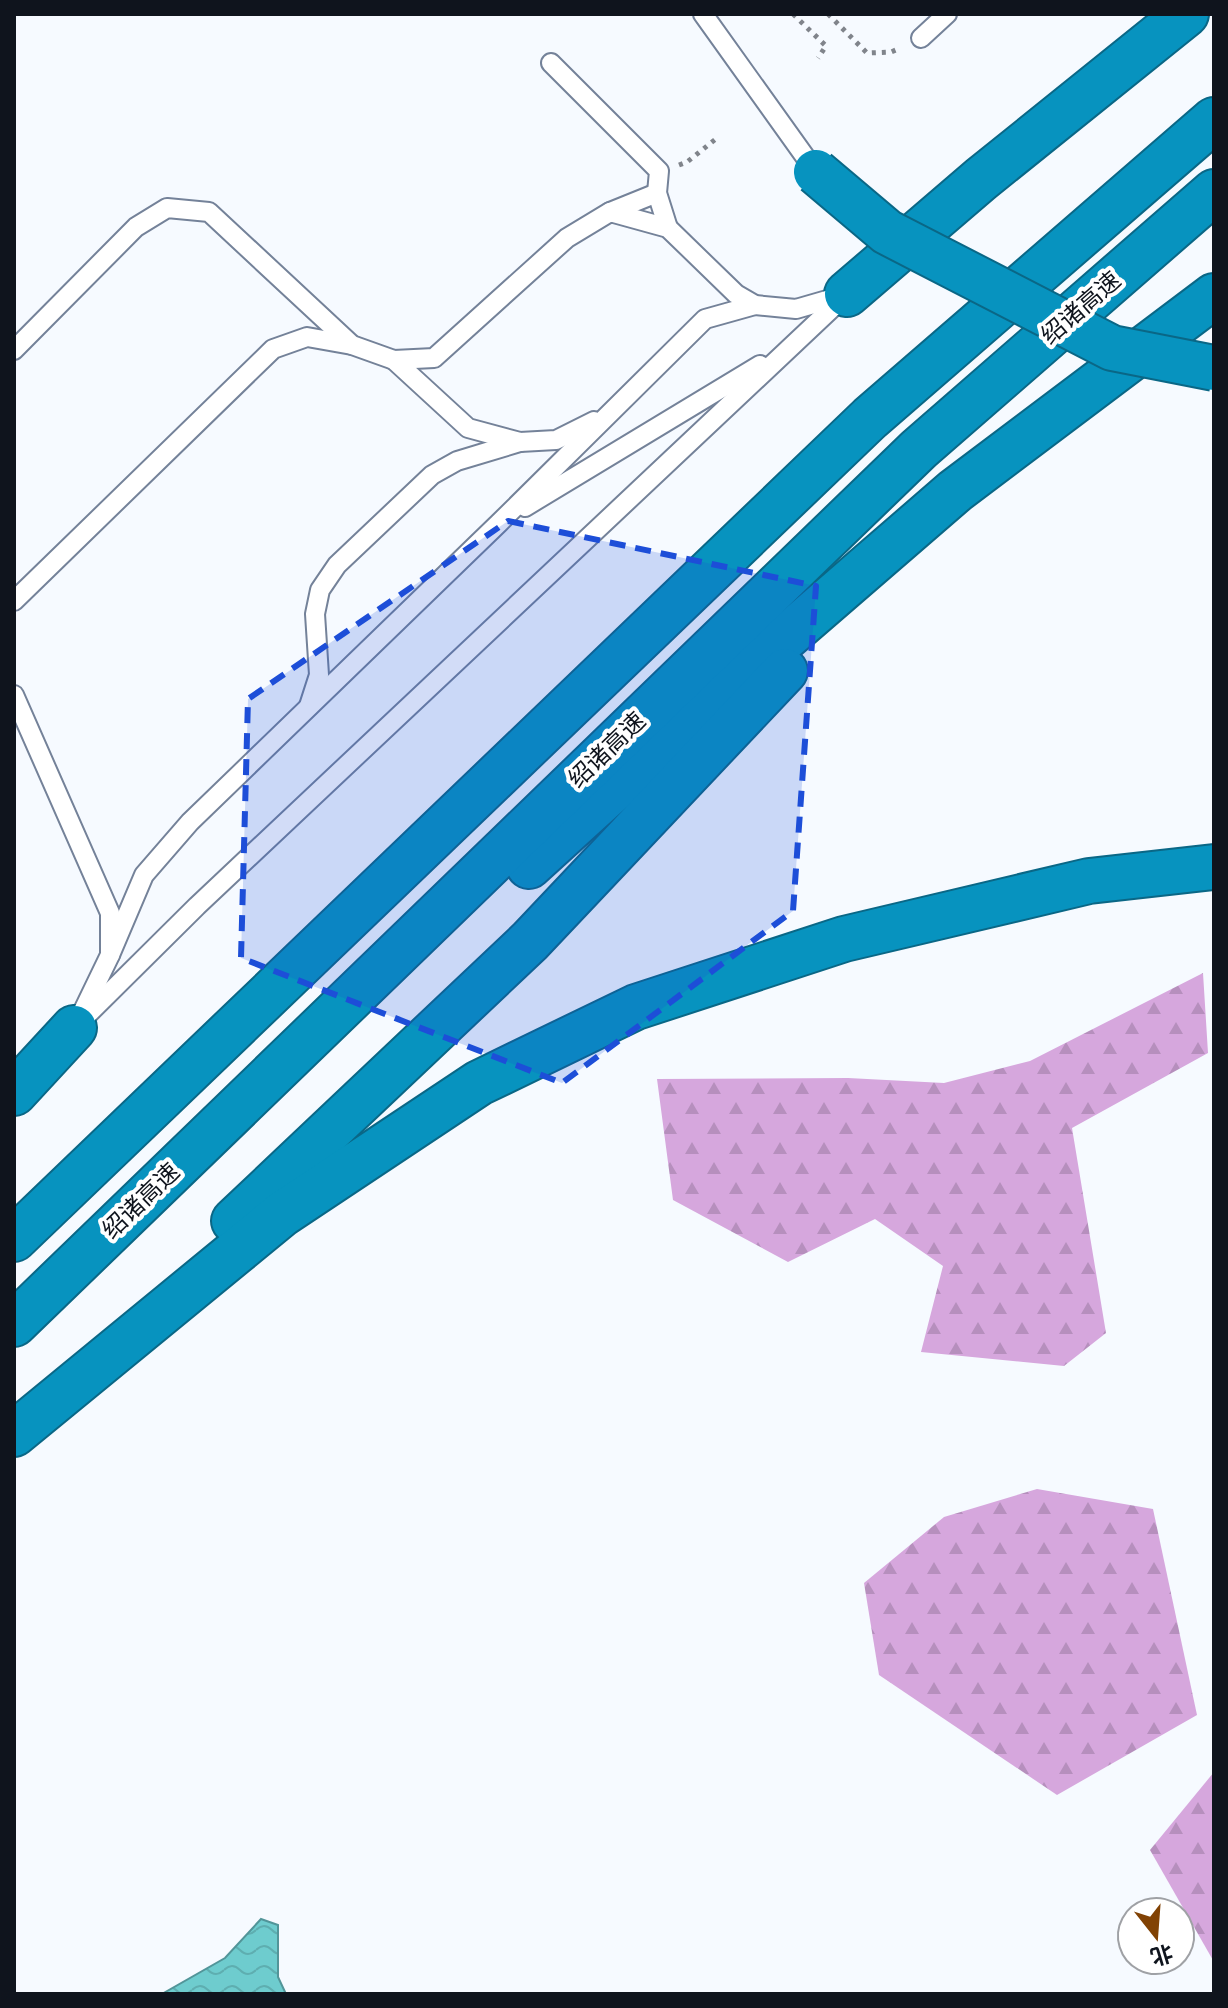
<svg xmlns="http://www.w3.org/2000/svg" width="1228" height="2008" viewBox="0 0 1228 2008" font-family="'Crimson Pro','Noto Sans SC',serif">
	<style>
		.forest { fill: url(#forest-firs) }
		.water { fill: url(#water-waves); stroke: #529599; stroke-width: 2 }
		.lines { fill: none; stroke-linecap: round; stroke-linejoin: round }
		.service-casing { stroke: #748299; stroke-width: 22 }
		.motorway-casing { stroke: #0a6786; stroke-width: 48 }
		.path { stroke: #80848b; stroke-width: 5; stroke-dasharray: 4 6; stroke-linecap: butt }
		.service { stroke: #fff; stroke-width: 18 }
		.motorway { stroke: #0793bf; stroke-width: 44 }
		.motorway-bridge-casing { stroke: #0a6786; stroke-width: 48; stroke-linecap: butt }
		.motorway-bridge { stroke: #0793bf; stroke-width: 44 }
		.marked { fill: #1d4ed8; fill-opacity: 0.2; stroke: #1d4ed8; stroke-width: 6; stroke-dasharray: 16 10; stroke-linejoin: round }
		.labels { text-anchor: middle; stroke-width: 8; stroke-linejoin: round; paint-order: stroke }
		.street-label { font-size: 24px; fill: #0f141d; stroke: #fff }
	</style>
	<defs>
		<pattern id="forest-firs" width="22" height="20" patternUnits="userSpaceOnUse" patternTransform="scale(2)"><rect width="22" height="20" fill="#d6a7dd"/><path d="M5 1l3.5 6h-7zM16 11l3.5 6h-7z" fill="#b68fbd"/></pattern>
		<pattern id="water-waves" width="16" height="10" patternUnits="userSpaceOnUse" patternTransform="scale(2)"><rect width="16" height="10" fill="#6eccce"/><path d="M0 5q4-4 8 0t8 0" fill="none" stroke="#5eaeb0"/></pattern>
	</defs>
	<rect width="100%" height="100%" fill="#f6faff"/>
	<!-- forest -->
	<g class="forest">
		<path d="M1203,973l5,80 -136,75 34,205 -42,33 -143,-14 22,-86 -68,-47 -87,43 -115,-62 -16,-121 191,-1 96,5 86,-22z"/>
		<path d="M1037,1489l116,20 44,206 -140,80 -178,-120 -15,-92 80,-66z"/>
		<path d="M1214,1772v190l-64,-112z"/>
	</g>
	<!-- water -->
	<path class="water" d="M261,1919l17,6v52l8,17h-124l63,-36z"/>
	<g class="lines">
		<defs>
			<g id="service">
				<path d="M703,14l113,158"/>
				<path d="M921,38l26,-24"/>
				<path d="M551,63l108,108 -2,22 11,35"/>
				<path d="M610,212l47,-19"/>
				<path d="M14,350l122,-123 31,-19 42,4 143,133 42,15 40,-2 133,-120 43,-26 58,16 68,66 19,11 41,4 45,-13"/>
				<path d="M394,360l74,68 52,14 36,-2 38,-19"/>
				<path d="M525,507l235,-142"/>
				<path d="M14,601l259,-252 34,-12 45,8"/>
				<path d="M14,695l96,218v42l-29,60"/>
				<path d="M309,706l10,-31 -4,-61 5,-24 17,-25 95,-90 25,-14 63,-19"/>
				<path d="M110,955l34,-80 46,-53 309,-299 206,-204 50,-14"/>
				<path d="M74,1028l123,-122 650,-612"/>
			</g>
			<g id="motorway">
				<path d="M847,294l134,-115 205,-165"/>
				<path d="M529,866l152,-138 274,-237 259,-195"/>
				<path d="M14,1093l60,-65"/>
				<path d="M234,1221l296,-280 255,-270"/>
				<path d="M14,1239l856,-821 344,-298"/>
				<path d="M14,1324l905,-875 295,-257"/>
				<path d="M14,1434l268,-220 197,-131 157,-76 208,-68 245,-58 125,-14"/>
			</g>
		</defs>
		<!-- service casing -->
		<use href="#service" class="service-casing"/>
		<!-- motorway casing -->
		<use href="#motorway" class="motorway-casing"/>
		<!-- path -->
		<g class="path">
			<path d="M793,14l33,32 -8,12"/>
			<path d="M828,14l39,39 24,-1 7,-3"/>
			<path d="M679,165l8,-3 30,-24"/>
		</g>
		<!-- service -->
		<use href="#service" class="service"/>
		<!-- motorway -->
		<use href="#motorway" class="motorway"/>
		<defs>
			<path id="motorway-bridge" d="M816,172l71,60 225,116 102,20"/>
		</defs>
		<!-- motorway-bridge casing -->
		<use href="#motorway-bridge" class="motorway-bridge-casing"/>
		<!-- motorway-bridge -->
		<use href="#motorway-bridge" class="motorway-bridge"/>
	</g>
	<!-- marked area -->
	<path class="marked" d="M508,521l308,65 -23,325 -231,172 -321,-125 7,-259z"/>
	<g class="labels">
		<!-- street labels -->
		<g class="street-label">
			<text transform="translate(1081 308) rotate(-41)" y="8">绍诸高速</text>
			<text transform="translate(607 750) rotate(-44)" y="8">绍诸高速</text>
			<text transform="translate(141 1201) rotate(-44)" y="8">绍诸高速</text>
		</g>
	</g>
	<!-- border -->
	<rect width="1228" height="2008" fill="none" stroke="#0f141d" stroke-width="32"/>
	<!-- north arrow -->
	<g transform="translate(1156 1936) rotate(163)"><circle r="38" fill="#ffffff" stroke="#9fa1a5" stroke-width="2"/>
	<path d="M0-6L14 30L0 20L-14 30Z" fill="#814204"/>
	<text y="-12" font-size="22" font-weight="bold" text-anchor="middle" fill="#0f141d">北</text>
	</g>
</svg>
